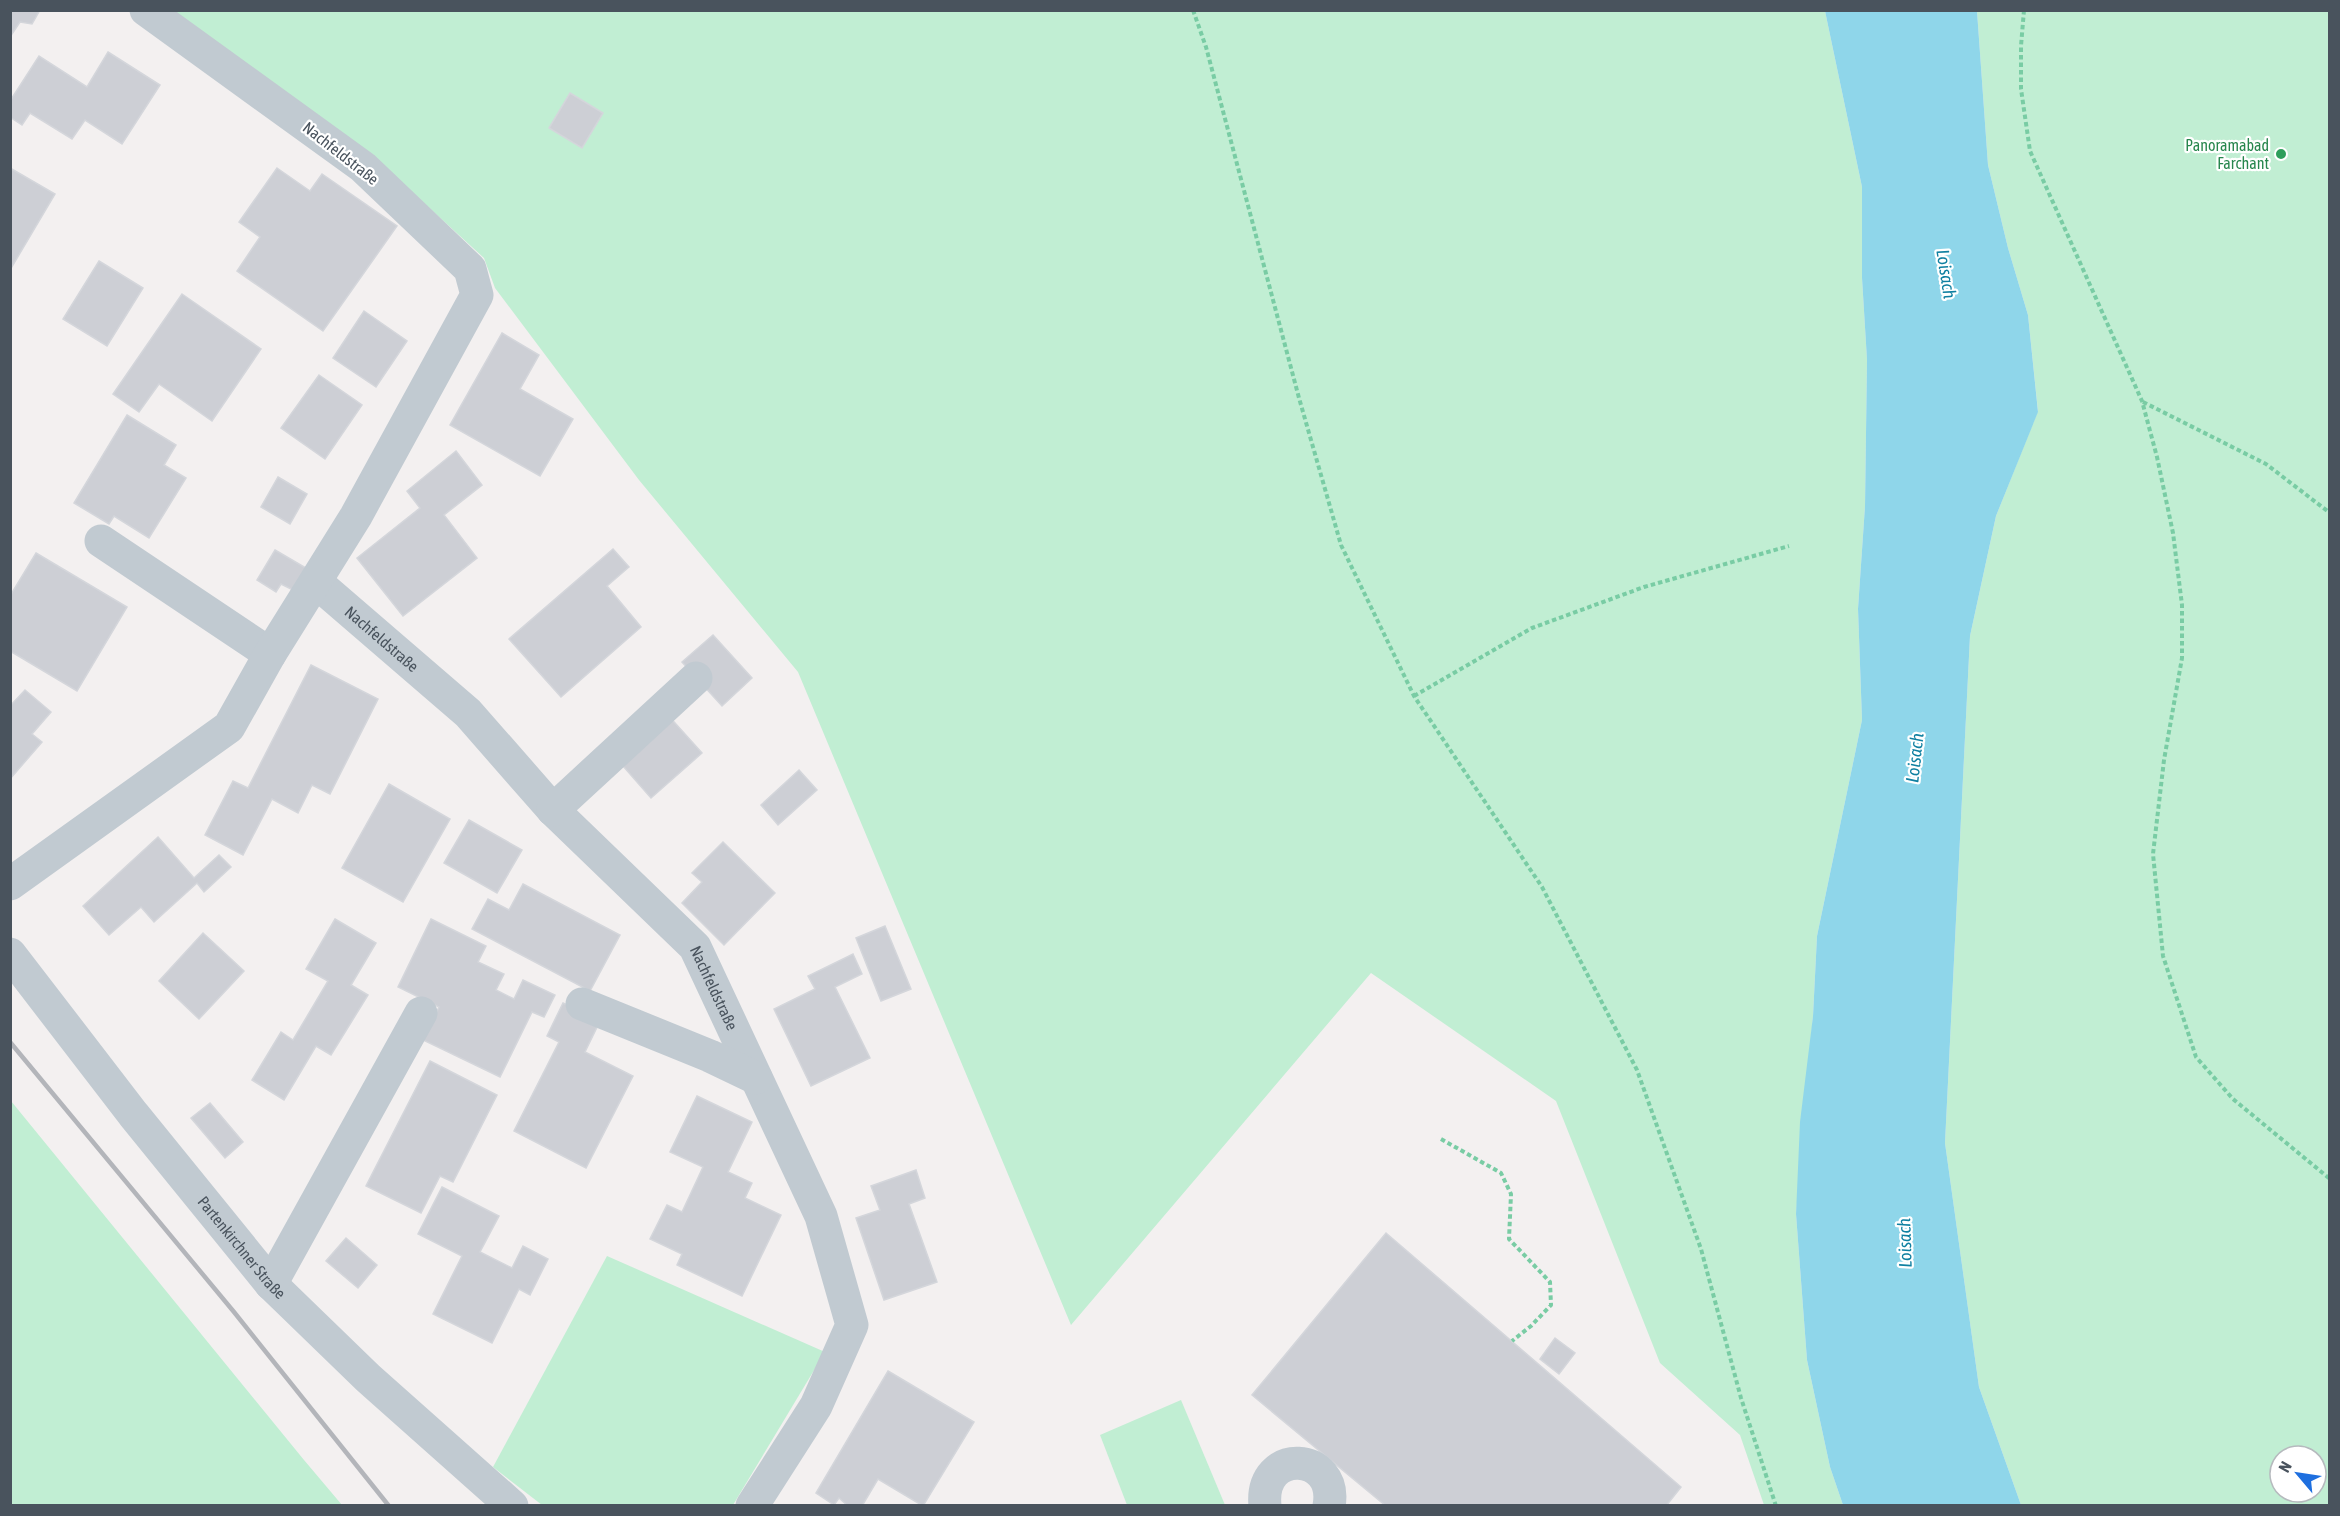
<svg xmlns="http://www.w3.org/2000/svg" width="2340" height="1516" viewBox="0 0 2340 1516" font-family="'Asap Condensed',sans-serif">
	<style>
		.green { fill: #c1eed3; fill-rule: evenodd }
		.water { fill: #8fd6ea }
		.building { fill: #cdcfd5; stroke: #d4d6db; stroke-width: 1.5 }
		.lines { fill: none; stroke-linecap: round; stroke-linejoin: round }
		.path { stroke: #79cca4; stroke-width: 4; stroke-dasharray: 4.5 3; stroke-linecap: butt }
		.minor { stroke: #c1cad1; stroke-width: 33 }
		.rail { stroke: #b3b5ba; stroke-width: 4.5 }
		.leisure-dot { fill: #2e9e5b; stroke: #fff; stroke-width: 2 }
		.labels { text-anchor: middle; stroke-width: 4.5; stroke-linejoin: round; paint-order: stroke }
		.leisure-label { font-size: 16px; fill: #27864d; stroke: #fff; text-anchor: end }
		.street-label { font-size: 16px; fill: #49535d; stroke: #fff }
		.water-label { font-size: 18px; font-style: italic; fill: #1080a1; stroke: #fff }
	</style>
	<rect width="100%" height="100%" fill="#f3f0f0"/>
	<!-- green -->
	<g class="green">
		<path d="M169,11h1656l37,176v91l5,82 -2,146 -7,103 4,111 -45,216 -4,80 -17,198 11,146 23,107 13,38h-79l-24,-70 -80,-72 -104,-262 -185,-128 -300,352 -273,-653 -159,-192 -144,-192 -11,-30 -118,-108z"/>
		<path d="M1977,11h352v1494h-308l-42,-118 -34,-244 25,-507 26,-120 42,-105 -10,-96 -20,-67 -20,-83zM2280,1456h36v36h-36z"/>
		<path d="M11,1101l293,359 38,45h-331z"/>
		<path d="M607,1256l218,96 -92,153h-191l-49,-38z"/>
		<path d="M1181,1400l44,105h-98l-27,-70z"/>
	</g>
	<!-- water -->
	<path class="water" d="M1825,11h152l11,154 20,83 20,67 10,97 -42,104 -26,120 -25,507 34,244 42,118h-178l-13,-38 -23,-107 -11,-146 4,-92 13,-106 4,-80 45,-216 -4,-111 7,-103 2,-146 -5,-82v-91z"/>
	<!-- building -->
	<g class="building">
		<path d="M10,10h30l-8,14 -12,-2 -10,15z"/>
		<path d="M108,52l52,33 -38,59 -37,-24 -13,19 -42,-26 -8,12 -12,-8v-16l29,-45 48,31z"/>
		<path d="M570,93l33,20 -21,35 -33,-20z"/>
		<path d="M10,168l45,26 -45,76z"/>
		<path d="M277,168l33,23 12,-17 75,52 -74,105 -86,-60 23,-34 -21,-15z"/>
		<path d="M99,261l44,27 -36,58 -44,-27z"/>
		<path d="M182,294l79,55 -49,72 -53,-37 -20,28 -26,-18z"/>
		<path d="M364,311l43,30 -31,46 -43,-29z"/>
		<path d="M502,333l37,22 -19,34 53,30 -33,57 -90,-51z"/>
		<path d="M319,375l43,30 -37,54 -44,-31z"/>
		<path d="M127,415l49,30 -12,20 22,13 -37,60 -35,-22 -5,8 -35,-21z"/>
		<path d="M456,451l26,34 -38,30 33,43 -74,58 -46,-58 63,-50 -13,-17z"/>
		<path d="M278,477l29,17 -17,30 -29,-17z"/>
		<path d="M613,549l16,18 -22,19 34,41 -80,70 -52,-58z"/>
		<path d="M275,550l31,18 -13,22 -12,-6 -5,8 -19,-12z"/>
		<path d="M36,553l91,54 -50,84 -67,-40v-55z"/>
		<path d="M713,635l39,43 -30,28 -40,-44z"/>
		<path d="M311,665l67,34 -48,95 -18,-9 -14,28 -26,-14 -29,56 -38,-20 28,-54 15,7z"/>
		<path d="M25,690l26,22 -19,22 10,8 -32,37v-73z"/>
		<path d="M666,713l36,40 -51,45 -35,-40z"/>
		<path d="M799,770l18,20 -39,35 -17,-20z"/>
		<path d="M389,784l61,35 -47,83 -61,-34z"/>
		<path d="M469,820l53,30 -25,43 -53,-30z"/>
		<path d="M158,837l36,41 25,-23 12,12 -27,25 -7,-9 -43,39 -13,-15 -32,28 -26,-29z"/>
		<path d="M723,842l52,51 -51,52 -42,-42 20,-21 -10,-9z"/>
		<path d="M523,884l97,51 -30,56 -118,-62 16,-30 21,11z"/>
		<path d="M335,919l41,24 -25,42 17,10 -37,60 -15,-9 -32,54 -32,-20 29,-48 12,8 35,-59 -22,-12z"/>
		<path d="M431,919l55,27 -8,16 26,12 -8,16 18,9 9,-19 32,15 -11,22 -12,-5 -32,65 -77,-37 16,-33 -41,-20z"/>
		<path d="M885,926l26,63 -30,12 -25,-63z"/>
		<path d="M203,933l41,38 -45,48 -40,-38z"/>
		<path d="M853,954l9,20 -27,13 35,71 -59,28 -37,-77 41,-20 -7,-13z"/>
		<path d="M563,1003l37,18 -15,31 48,24 -47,92 -72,-37 45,-89 -12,-6z"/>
		<path d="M430,1061l67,34 -44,87 -13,-6 -19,37 -55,-27z"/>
		<path d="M697,1096l55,26 -24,50 24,11 -7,15 36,17 -39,81 -65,-31 5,-11 -32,-15 17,-34 15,7 21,-45 -33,-15z"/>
		<path d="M210,1103l33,39 -18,16 -34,-40z"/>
		<path d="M916,1170l9,28 -16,6 28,78 -53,18 -28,-82 24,-8 -9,-24z"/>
		<path d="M442,1187l57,29 -19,36 32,16 11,-22 25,13 -18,36 -11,-6 -27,54 -59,-29 29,-58 -44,-22z"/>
		<path d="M1386,1233l295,254 -15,19h-280l-134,-111z"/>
		<path d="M346,1238l31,27 -19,23 -32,-27z"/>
		<path d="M1555,1338l20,15 -16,21 -19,-15z"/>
		<path d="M888,1371l86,51 -51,84 -45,-27 -16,27h-14l-9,-8 -5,7 -18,-12z"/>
	</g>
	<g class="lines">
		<!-- path -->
		<g class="path">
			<path d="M1193,10l13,37 93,351 42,147 73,151 128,191 95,183 64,179 40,149 35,108"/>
			<path d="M2024,10l-3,36v43l9,62 112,250 15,56 16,76 9,72v53l-18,102 -11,94 10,102 33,101 37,42 97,80"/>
			<path d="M2143,402l123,62 64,49"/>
			<path d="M1414,696l118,-68 112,-41 145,-41"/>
			<path d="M1441,1139l60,34 10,21 -2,45 41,43 1,23 -20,21 -19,15"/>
		</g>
		<!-- minor -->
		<g class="minor">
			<path d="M101,541l169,113"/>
			<path id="s1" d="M316,582l152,131 85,97 142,137 126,269 31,109 -36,81 -64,100"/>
			<path d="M553,810l143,-132"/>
			<path d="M10,884l219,-157 41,-73 86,-138 121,-221 -7,-26 -107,-102 -217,-157"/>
			<path id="s2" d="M10,954l123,160 138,170 97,94 144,128"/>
			<path d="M582,1004l128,52 46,22"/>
			<path d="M271,1284l150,-271"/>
			<path d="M1265,1506c-6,-60 74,-54 64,0"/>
		</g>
		<!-- rail -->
		<path class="rail" d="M10,1042l224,270 155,194"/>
	</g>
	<!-- markers -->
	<circle class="leisure-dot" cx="2281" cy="154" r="6"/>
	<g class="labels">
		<!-- leisure labels -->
		<g class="leisure-label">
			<text x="2269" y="151">Panoramabad<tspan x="2269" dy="18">Farchant</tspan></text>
		</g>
		<!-- street labels -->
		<g class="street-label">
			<text transform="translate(341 153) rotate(38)" y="6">Nachfeldstraße</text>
			<text dy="6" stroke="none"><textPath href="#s1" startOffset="87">Nachfeldstraße</textPath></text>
			<text dy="6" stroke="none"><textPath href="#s1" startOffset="572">Nachfeldstraße</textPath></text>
			<text dy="6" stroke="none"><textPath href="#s2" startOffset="374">Partenkirchner Straße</textPath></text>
		</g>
		<!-- water labels -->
		<g class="water-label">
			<text transform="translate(1946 274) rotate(81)" y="6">Loisach</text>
			<text transform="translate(1915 758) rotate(-84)" y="6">Loisach</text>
			<text transform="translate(1905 1243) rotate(-92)" y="6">Loisach</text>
		</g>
	</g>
	<!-- border -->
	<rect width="2340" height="1516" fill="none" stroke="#49535d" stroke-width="24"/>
	<!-- north arrow -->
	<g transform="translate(2298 1474) rotate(299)"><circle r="28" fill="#ffffff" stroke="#b6babe" stroke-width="1.5"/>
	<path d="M0-4.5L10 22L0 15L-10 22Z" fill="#1e6fdf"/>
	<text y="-9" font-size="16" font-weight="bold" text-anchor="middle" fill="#49535d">N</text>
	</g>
</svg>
